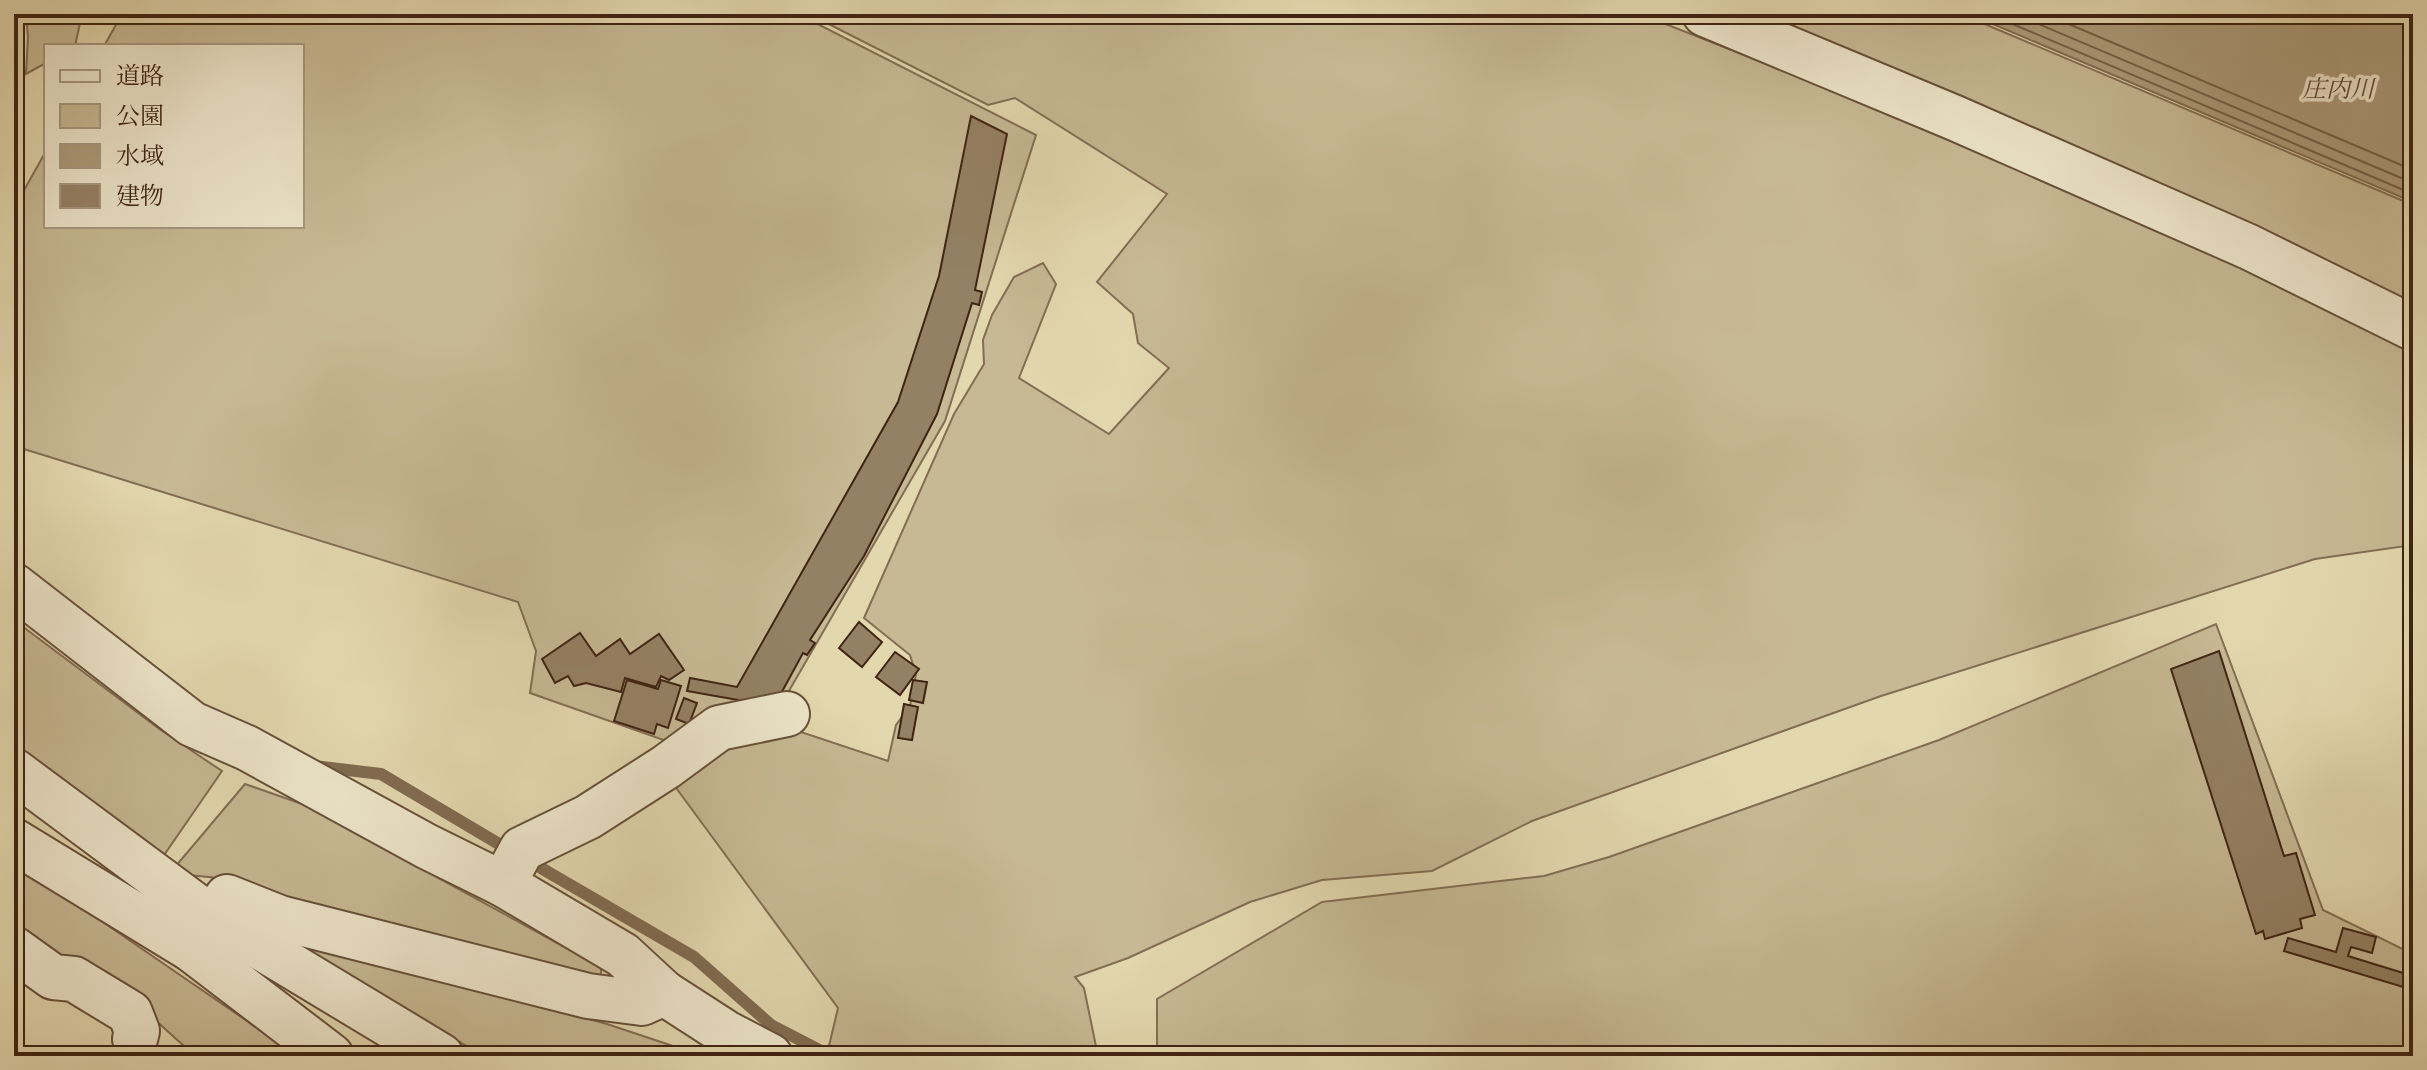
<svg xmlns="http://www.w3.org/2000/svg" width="2427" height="1070" viewBox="0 0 2427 1070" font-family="'IM FELL French Canon','Noto Serif JP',serif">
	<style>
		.green { fill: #c7b994; stroke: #836e54; stroke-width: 2 }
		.water { fill: #ab9a79; stroke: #806b50; stroke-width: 2 }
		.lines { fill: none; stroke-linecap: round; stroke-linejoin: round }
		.shore { stroke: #755f46; stroke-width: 2 }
		.stream { stroke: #806b50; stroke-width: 12 }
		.building { fill: #948164; stroke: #3f2413; stroke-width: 2 }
		.minor-casing { stroke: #68513a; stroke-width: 48 }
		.minor { stroke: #ede5ca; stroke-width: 44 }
		.labels { text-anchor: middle; stroke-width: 7; stroke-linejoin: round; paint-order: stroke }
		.water-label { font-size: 24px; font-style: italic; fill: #5f4732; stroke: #ede5ca }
	</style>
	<rect width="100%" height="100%" fill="#e3d7ae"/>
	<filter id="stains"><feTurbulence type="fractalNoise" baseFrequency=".0025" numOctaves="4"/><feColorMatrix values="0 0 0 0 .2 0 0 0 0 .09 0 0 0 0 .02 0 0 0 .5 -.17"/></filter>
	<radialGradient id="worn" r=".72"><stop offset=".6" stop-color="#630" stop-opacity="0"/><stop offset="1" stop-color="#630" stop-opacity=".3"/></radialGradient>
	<!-- green -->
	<g class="green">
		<path d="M26,14h56l-7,32h-29v17l-20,11 2,-37z"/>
		<path d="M122,14h676l238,121 -91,286 -163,282 -110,40 -142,-50 6,-42 -18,-49 -504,-156v-238l32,-57v75h256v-180h-198z"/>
		<path d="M809,14h831l585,229 188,96v206l-98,14 -434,137 -349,125 -100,50 -110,9 -72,22 -122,56 -53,19 9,11 14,68h-249l-20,-10 9,-38 -167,-227 53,-40 62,-14 102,34 8,-36 14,-19 6,-32 -6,-19 -46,-37 90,-204 30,-50 -1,-24 9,-25 22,-38 29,-14 13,21 -37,94 90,56 60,-66 -31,-25 -5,-29 -36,-32 70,-88 -152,-96 -27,7z"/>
		<path d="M1741,14h220l452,191v107z"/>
		<path d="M14,620l144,108 64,43 -60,87 -148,-113z"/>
		<path d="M2216,624l107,286 90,44v102h-1256v-57l165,-97 222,-26 65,-19 330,-117z"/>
		<path d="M245,784l60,21 296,162v12l-324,-75 -38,-24 -51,-5 -13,-8z"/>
		<path d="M14,861l284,195h-103l-52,-47 -129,-68z"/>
		<path d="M285,936l322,88 96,32h-220z"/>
	</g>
	<!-- water -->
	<path class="water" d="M1969,14h444v188z"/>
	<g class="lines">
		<!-- shore -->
		<g class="shore">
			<path d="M1989,14l424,180"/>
			<path d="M2015,14l398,169"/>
			<path d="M2045,14l368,156"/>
		</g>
		<!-- stream -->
		<g class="stream">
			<path d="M314,766l67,8 118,70"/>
			<path d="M541,868l153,89 77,68 60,31"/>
		</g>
	</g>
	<!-- building -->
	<g class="building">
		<path d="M971,116l36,18 -32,156 7,2 -3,13 -7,-2 -35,111 -73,142 -54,84 5,3 -8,12 -4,-2 -25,46 -40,1 -51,-9 3,-13 47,9 161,-285 41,-126z"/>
		<path d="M859,622l23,20 -20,25 -23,-19z"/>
		<path d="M580,633l16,23 24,-17 10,15 29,-20 25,36 -15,10 -8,-4 -5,11 -31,-9 -4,14 -35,-9 -12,3 -6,-10 -13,7 -13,-24z"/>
		<path d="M2219,651l65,205 12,-3 19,62 -15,4 2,9 -37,11 -2,-8 -7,3 -85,-265z"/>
		<path d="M895,652l24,17 -19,26 -24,-18z"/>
		<path d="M627,680l31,9 3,-9 20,6 -13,42 -11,-4 -3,10 -40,-13z"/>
		<path d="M913,680l14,2 -4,21 -14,-3z"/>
		<path d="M684,698l13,5 -8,21 -13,-5z"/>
		<path d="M904,704l14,3 -6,33 -14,-2z"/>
		<path d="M2343,928l33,9 -4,16 -21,-6 -3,9 65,20v14l-129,-39 4,-13 48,14z"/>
		<path d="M41,1047l2,9h-28l-1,-6z"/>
	</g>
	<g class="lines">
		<defs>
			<g id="minor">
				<path d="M1705,14l250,104 294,129 164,81"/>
				<path d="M14,586l178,138 55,24 179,98 77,38"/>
				<path d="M14,771l198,147 229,138"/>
				<path d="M14,841l177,108 140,107"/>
				<path d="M14,949l39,28 21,2 56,34 7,18 -2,8"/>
				<path d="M191,949l36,-52 53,21 308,78 54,7 22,-10 -41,-38 -120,-71 19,-35 66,-32 78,-50 53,-39 68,-14"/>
				<path d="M664,993l62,40 44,23"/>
			</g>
		</defs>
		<!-- minor casing -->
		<use href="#minor" class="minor-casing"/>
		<!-- minor -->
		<use href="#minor" class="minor"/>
	</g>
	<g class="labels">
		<!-- water labels -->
		<g class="water-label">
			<text x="2338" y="97">庄内川</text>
		</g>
	</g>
	<!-- margin -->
	<rect width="2427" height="1070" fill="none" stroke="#e3d7ae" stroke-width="48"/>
	<rect x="16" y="16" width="2395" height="1038" fill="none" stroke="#3f2413" stroke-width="4"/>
	<rect x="24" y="24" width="2379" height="1022" fill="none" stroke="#3f2413" stroke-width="2"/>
	<!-- legend -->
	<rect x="44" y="44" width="260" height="184" fill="#ede5ca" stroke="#a79881" stroke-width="2"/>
	<rect x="60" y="70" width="40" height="12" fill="#ede5ca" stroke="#a79881" stroke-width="2"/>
	<text x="116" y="84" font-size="24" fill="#3f2413">道路</text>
	<rect x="60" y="104" width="40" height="24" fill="#c7b994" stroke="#a79881" stroke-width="2"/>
	<text x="116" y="124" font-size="24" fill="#3f2413">公園</text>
	<rect x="60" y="144" width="40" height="24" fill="#ab9a79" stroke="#a79881" stroke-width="2"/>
	<text x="116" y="164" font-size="24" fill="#3f2413">水域</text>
	<rect x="60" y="184" width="40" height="24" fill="#948164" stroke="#a79881" stroke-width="2"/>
	<text x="116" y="204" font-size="24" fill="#3f2413">建物</text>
	<rect width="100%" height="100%" filter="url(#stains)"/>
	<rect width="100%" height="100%" fill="url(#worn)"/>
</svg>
